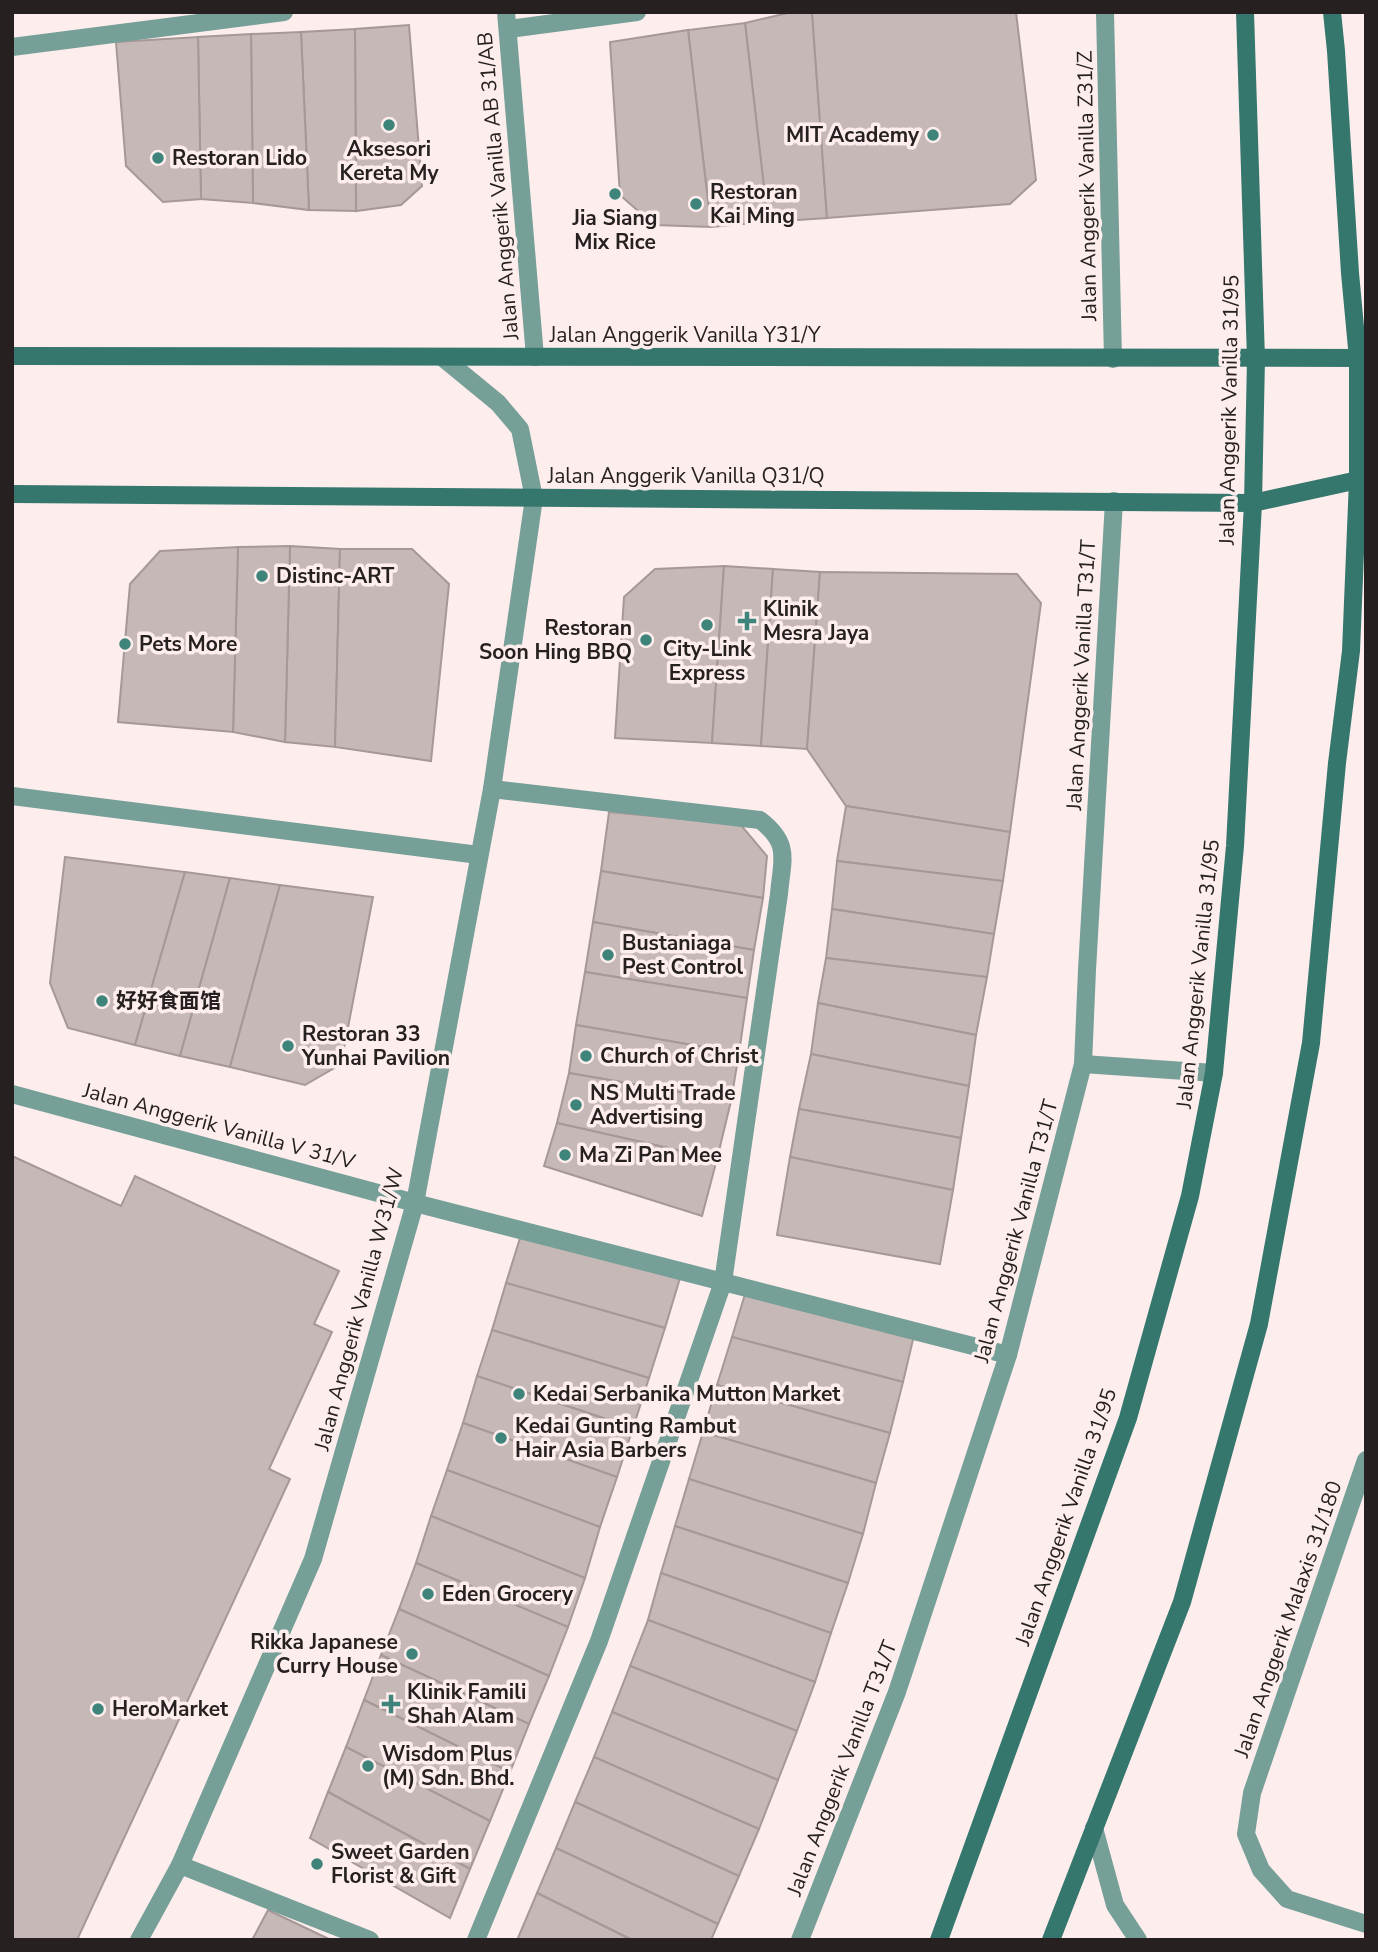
<svg xmlns="http://www.w3.org/2000/svg" width="1378" height="1952" viewBox="0 0 1378 1952" font-family="'Nunito Sans','Noto Sans SC',sans-serif">
	<style>
		.building { fill: #c6b8b7; stroke: #a69898; stroke-width: 2 }
		.lines { fill: none; stroke-linecap: round; stroke-linejoin: round }
		.lane { stroke: #769f98; stroke-width: 18 }
		.street { stroke: #769f98; stroke-width: 18 }
		.secondary { stroke: #35766d; stroke-width: 18 }
		.poi-dot { fill: #3e847a; stroke: #fdeeed; stroke-width: 2.5 }
		.labels { text-anchor: middle; stroke-width: 7; stroke-linejoin: round; paint-order: stroke }
		.poi-label { font-size: 21px; font-weight: bold; fill: #262120; stroke: #fdeeed; text-anchor: start }
		.street-label { font-size: 21px; fill: #262120; stroke: #fdeeed }
	</style>
	<rect width="100%" height="100%" fill="#fdeeed"/>
	<!-- building -->
	<g class="building">
		<path d="M792,12h20l15,206 -59,4 -23,-199z"/>
		<path d="M812,12h204l20,168 -26,24 -183,14z"/>
		<path d="M745,23l23,199 -57,5 -23,-197z"/>
		<path d="M409,25l13,161 -21,19 -45,6 -1,-182z"/>
		<path d="M355,29l1,182 -47,-1 -8,-178z"/>
		<path d="M688,30l23,197 -57,-2 -34,-30 -10,-153z"/>
		<path d="M301,32l8,178 -56,-7 -2,-169z"/>
		<path d="M251,34l2,169 -52,-4 -3,-162z"/>
		<path d="M198,37l3,162 -38,3 -37,-36 -10,-124z"/>
		<path d="M290,546l50,3 -5,198 -50,-5z"/>
		<path d="M290,546l-5,196 -52,-10 5,-185z"/>
		<path d="M238,547l-5,185 -115,-10 12,-138 30,-33z"/>
		<path d="M340,549h72l37,35 -18,177 -96,-14z"/>
		<path d="M724,566l-12,177 -97,-5 9,-141 31,-28z"/>
		<path d="M724,566l49,3 -12,177 -49,-3z"/>
		<path d="M773,569l47,3 -13,177 -46,-3z"/>
		<path d="M820,572l197,2 24,29 -31,229 -164,-26 -39,-57z"/>
		<path d="M846,806l164,26 -7,49 -166,-20z"/>
		<path d="M609,812l131,12 27,32 -4,42 -162,-27z"/>
		<path d="M65,857l120,15 -50,173 -67,-17 -18,-45z"/>
		<path d="M837,861l166,20 -9,53 -162,-25z"/>
		<path d="M601,871l162,27 -9,52 -161,-28z"/>
		<path d="M185,872l45,6 -50,178 -45,-11z"/>
		<path d="M230,878l50,7 -50,182 -50,-11z"/>
		<path d="M280,885l93,12 -32,167 -36,21 -75,-18z"/>
		<path d="M832,909l162,25 -7,43 -161,-19z"/>
		<path d="M593,922l161,28 -7,48 -162,-26z"/>
		<path d="M826,958l161,19 -11,58 -158,-32z"/>
		<path d="M585,972l162,26 -8,55 -163,-28z"/>
		<path d="M818,1003l158,32 -7,51 -158,-32z"/>
		<path d="M576,1025l163,28 -8,48 -162,-28z"/>
		<path d="M811,1054l158,32 -8,52 -162,-29z"/>
		<path d="M569,1073l162,28 -14,58 -160,-36z"/>
		<path d="M799,1109l162,29 -8,52 -163,-33z"/>
		<path d="M557,1123l160,36 -15,57 -158,-50z"/>
		<path d="M12,1156l109,50 14,-30 204,95 -25,53 18,8 -63,137 21,10 -213,461h-65z"/>
		<path d="M790,1157l163,33 -13,74 -163,-29z"/>
		<path d="M521,1235l159,43 -15,50 -159,-45z"/>
		<path d="M506,1283l159,45 -16,50 -157,-48z"/>
		<path d="M746,1291l169,40 -12,51 -171,-45z"/>
		<path d="M492,1330l157,48 -16,50 -156,-52z"/>
		<path d="M732,1337l171,45 -13,51 -173,-48z"/>
		<path d="M477,1376l156,52 -16,49 -154,-54z"/>
		<path d="M717,1385l173,48 -14,50 -173,-51z"/>
		<path d="M463,1423l154,54 -17,50 -153,-57z"/>
		<path d="M703,1432l173,51 -13,51 -174,-55z"/>
		<path d="M447,1470l153,57 -15,51 -154,-62z"/>
		<path d="M689,1479l174,55 -15,49 -173,-57z"/>
		<path d="M431,1516l154,62 -17,49 -152,-64z"/>
		<path d="M675,1526l173,57 -17,50 -170,-60z"/>
		<path d="M416,1563l152,64 -19,49 -150,-67z"/>
		<path d="M661,1573l170,60 -16,49 -167,-62z"/>
		<path d="M399,1609l150,67 -20,48 -148,-69z"/>
		<path d="M648,1620l167,62 -18,49 -167,-65z"/>
		<path d="M381,1655l148,69 -19,48 -146,-72z"/>
		<path d="M630,1666l167,65 -19,49 -166,-68z"/>
		<path d="M364,1700l146,72 -20,49 -144,-74z"/>
		<path d="M612,1712l166,68 -19,49 -165,-72z"/>
		<path d="M346,1747l144,74 -20,48 -142,-77z"/>
		<path d="M594,1757l165,72 -20,47 -164,-74z"/>
		<path d="M328,1792l142,77 -20,49 -140,-80z"/>
		<path d="M575,1802l164,74 -21,48 -162,-76z"/>
		<path d="M556,1848l162,76 -7,16h-79l-95,-47z"/>
		<path d="M537,1893l95,47h-111l-3,-2z"/>
		<path d="M268,1910l63,30h-79z"/>
	</g>
	<g class="lines">
		<!-- lane -->
		<g class="lane">
			<path d="M509,29l128,-17"/>
			<path d="M12,47l272,-35"/>
			<path d="M12,796l467,59"/>
			<path d="M415,1203l593,152"/>
			<path d="M180,1865l190,75"/>
			<path d="M476,1940l123,-299 124,-359 56,-388c3,-35 12,-50 -19,-74l-268,-31"/>
		</g>
		<!-- street -->
		<g class="street">
			<path d="M506,12l29,345"/>
			<path d="M1105,12l8,347"/>
			<path d="M1083,1064l131,9"/>
			<path d="M12,1094l403,109"/>
			<path d="M1366,1460l-114,333 -6,41 15,36 26,29 79,25"/>
			<path d="M1094,1828l21,77 23,35"/>
			<path d="M139,1940l41,-75 133,-306 102,-356 77,-414 42,-291 -14,-69 -22,-26 -56,-46"/>
			<path d="M800,1940l97,-248 111,-337 75,-291 4,-94 27,-469"/>
		</g>
		<!-- secondary -->
		<g class="secondary">
			<path d="M12,356l1354,2"/>
			<path d="M12,494l1241,9 105,-23h8"/>
			<path d="M939,1940l189,-522 62,-222 24,-123 21,-227 18,-343 3,-144 -11,-347"/>
			<path d="M1051,1940l131,-338 77,-278 52,-281 26,-280 14,-112 7,-171v-121l-8,-86 -14,-222 -4,-39"/>
		</g>
	</g>
	<!-- markers -->
	<g class="poi-dot">
		<circle cx="389" cy="125" r="7"/>
		<circle cx="933" cy="135" r="7"/>
		<circle cx="158" cy="158" r="7"/>
		<circle cx="615" cy="194" r="7"/>
		<circle cx="696" cy="204" r="7"/>
		<circle cx="262" cy="576" r="7"/>
		<path d="M743.5 610.5h7v7h7v7h-7v7h-7v-7h-7v-7h7z"/>
		<circle cx="707" cy="625" r="7"/>
		<circle cx="646" cy="640" r="7"/>
		<circle cx="125" cy="644" r="7"/>
		<circle cx="608" cy="955" r="7"/>
		<circle cx="102" cy="1001" r="7"/>
		<circle cx="288" cy="1046" r="7"/>
		<circle cx="586" cy="1056" r="7"/>
		<circle cx="576" cy="1105" r="7"/>
		<circle cx="565" cy="1155" r="7"/>
		<circle cx="519" cy="1394" r="7"/>
		<circle cx="501" cy="1438" r="7"/>
		<circle cx="428" cy="1594" r="7"/>
		<circle cx="412" cy="1654" r="7"/>
		<path d="M387.5 1693.5h7v7h7v7h-7v7h-7v-7h-7v-7h7z"/>
		<circle cx="98" cy="1709" r="7"/>
		<circle cx="368" cy="1766" r="7"/>
		<circle cx="317" cy="1864" r="7"/>
	</g>
	<g class="labels">
		<!-- poi labels -->
		<g class="poi-label">
			<text x="919" y="142" text-anchor="end">MIT Academy</text>
			<text x="389" y="156" text-anchor="middle">Aksesori<tspan x="389" dy="24">Kereta My</tspan></text>
			<text x="172" y="165">Restoran Lido</text>
			<text x="710" y="199">Restoran<tspan x="710" dy="24">Kai Ming</tspan></text>
			<text x="615" y="225" text-anchor="middle">Jia Siang<tspan x="615" dy="24">Mix Rice</tspan></text>
			<text x="276" y="583">Distinc-ART</text>
			<text x="763" y="616">Klinik<tspan x="763" dy="24">Mesra Jaya</tspan></text>
			<text x="632" y="635" text-anchor="end">Restoran<tspan x="632" dy="24">Soon Hing BBQ</tspan></text>
			<text x="139" y="651">Pets More</text>
			<text x="707" y="656" text-anchor="middle">City-Link<tspan x="707" dy="24">Express</tspan></text>
			<text x="622" y="950">Bustaniaga<tspan x="622" dy="24">Pest Control</tspan></text>
			<text x="116" y="1008">好好食面馆</text>
			<text x="302" y="1041">Restoran 33<tspan x="302" dy="24">Yunhai Pavilion</tspan></text>
			<text x="600" y="1063">Church of Christ</text>
			<text x="590" y="1100">NS Multi Trade<tspan x="590" dy="24">Advertising</tspan></text>
			<text x="579" y="1162">Ma Zi Pan Mee</text>
			<text x="533" y="1401">Kedai Serbanika Mutton Market</text>
			<text x="515" y="1433">Kedai Gunting Rambut<tspan x="515" dy="24">Hair Asia Barbers</tspan></text>
			<text x="442" y="1601">Eden Grocery</text>
			<text x="398" y="1649" text-anchor="end">Rikka Japanese<tspan x="398" dy="24">Curry House</tspan></text>
			<text x="407" y="1699">Klinik Famili<tspan x="407" dy="24">Shah Alam</tspan></text>
			<text x="112" y="1716">HeroMarket</text>
			<text x="382" y="1761">Wisdom Plus<tspan x="382" dy="24">(M) Sdn. Bhd.</tspan></text>
			<text x="331" y="1859">Sweet Garden<tspan x="331" dy="24">Florist &amp; Gift</tspan></text>
		</g>
		<!-- street labels -->
		<g class="street-label">
			<text transform="translate(498 186) rotate(-95)" y="7">Jalan Anggerik Vanilla AB 31/AB</text>
			<text transform="translate(1087 186) rotate(-91)" y="7">Jalan Anggerik Vanilla Z31/Z</text>
			<text x="685" y="342">Jalan Anggerik Vanilla Y31/Y</text>
			<text transform="translate(1229 410) rotate(-89)" y="7">Jalan Anggerik Vanilla 31/95</text>
			<text x="686" y="483">Jalan Anggerik Vanilla Q31/Q</text>
			<text transform="translate(1081 675) rotate(-87)" y="7">Jalan Anggerik Vanilla T31/T</text>
			<text transform="translate(1198 974) rotate(-84)" y="7">Jalan Anggerik Vanilla 31/95</text>
			<text transform="translate(219 1126) rotate(15)" y="7">Jalan Anggerik Vanilla V 31/V</text>
			<text transform="translate(1016 1231) rotate(-75)" y="7">Jalan Anggerik Vanilla T31/T</text>
			<text transform="translate(359 1309) rotate(-75)" y="7">Jalan Anggerik Vanilla W31/W</text>
			<text transform="translate(1066 1517) rotate(-71)" y="7">Jalan Anggerik Vanilla 31/95</text>
			<text transform="translate(1288 1619) rotate(-71)" y="7">Jalan Anggerik Malaxis 31/180</text>
			<text transform="translate(842 1768) rotate(-69)" y="7">Jalan Anggerik Vanilla T31/T</text>
		</g>
	</g>
	<!-- border -->
	<rect width="1378" height="1952" fill="none" stroke="#262120" stroke-width="28"/>
</svg>
